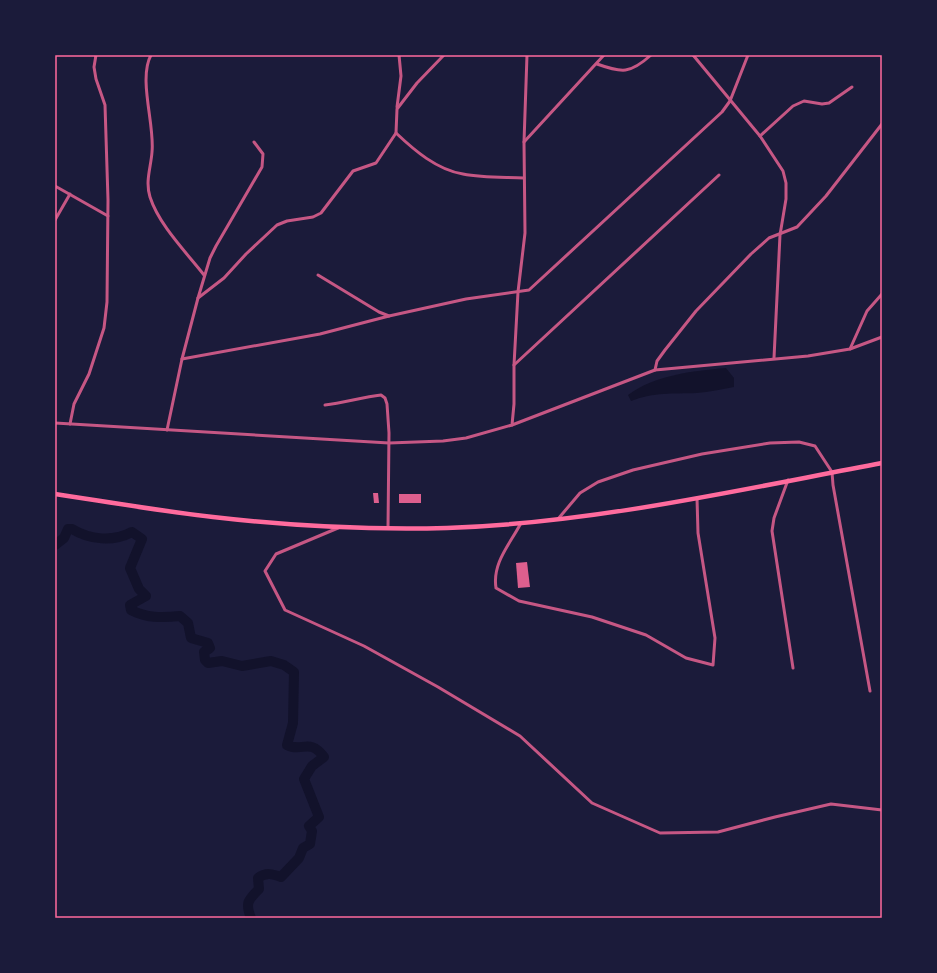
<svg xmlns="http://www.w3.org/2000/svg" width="937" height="973" viewBox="0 0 937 973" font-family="'Playfair Display',serif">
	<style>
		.water { fill: #12122b }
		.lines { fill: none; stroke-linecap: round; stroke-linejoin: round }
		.river { stroke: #12122b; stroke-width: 10 }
		.building { fill: #dd5f8e }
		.minor { stroke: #c65784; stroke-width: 3 }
		.secondary { stroke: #ff6b9d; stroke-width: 4.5 }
		.neatline { fill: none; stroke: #ff6b9d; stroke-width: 1.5 }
	</style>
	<rect width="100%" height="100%" fill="#1b1b3a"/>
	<!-- water -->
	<path class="water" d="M726,368l8,10v9c-12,2 -25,5 -37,6 -25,1 -42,-1 -66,8l-3,-6c27,-20 64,-24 98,-27z"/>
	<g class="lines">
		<!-- river -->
		<path class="river" d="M55,545l9,-7 4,-9h4c18,11 41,13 60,3l10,7 -12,29 9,21 7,7 -16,9 1,5c15,8 31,8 49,6l8,7 3,15 17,5 2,5 -6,4 1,8 3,3 14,-2 20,5 29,-5 13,4 10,7 -1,51 -6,22c15,8 22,-8 37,12l-12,9 -8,13 15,38 -10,9 3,5 -2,13 -7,4 -4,10 -18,19c-8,-3 -15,-5 -23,1l1,11c-11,11 -14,14 -8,29"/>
	</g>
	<!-- building -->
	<g class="building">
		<path d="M373,493h5l1,10h-5z"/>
		<rect x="399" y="494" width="22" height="9"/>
		<path d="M527,562l3,25 -12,1 -2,-25z"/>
	</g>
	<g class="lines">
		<!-- minor -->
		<g class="minor">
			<path d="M151,55c-13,24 4,70 1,97 -1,15 -7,29 -2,45 9,28 36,55 54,78"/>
			<path d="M444,55l-27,28 -20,26 -1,24c18,17 41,37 67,41 20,4 41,3 61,4"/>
			<path d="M693,55l67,81 23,35 3,12v16l-6,36 -6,123"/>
			<path d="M597,64c25,9 33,10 54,-9"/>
			<path d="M397,107l4,-31 -2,-21"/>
			<path d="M760,136l33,-30 11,-5 18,3 7,-1 23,-16"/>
			<path d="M524,142l80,-87"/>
			<path d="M55,186l53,30"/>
			<path d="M55,220l15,-26"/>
			<path d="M318,275l61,37 10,4"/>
			<path d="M198,298l12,-40 6,-12 46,-79 1,-13 -9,-12"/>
			<path d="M850,349l17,-38 15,-17"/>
			<path d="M182,359l138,-25 69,-18 77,-17 63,-9 193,-178 8,-11 18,-46"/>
			<path d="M514,365l205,-190"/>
			<path d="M655,370l2,-9 8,-11 31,-39 55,-57 18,-16 28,-11 29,-31 56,-72"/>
			<path d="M325,405c19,-2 37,-8 56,-10l4,3 2,6 2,29 -1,95"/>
			<path d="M55,423l334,20 54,-2 23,-3 46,-13 2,-21v-39l4,-73 7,-59 -1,-91 3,-87"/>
			<path d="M70,424l4,-20 15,-30 15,-46 3,-26 1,-102 -3,-95 -9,-26 -2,-12 2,-12"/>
			<path d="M512,425l143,-55 153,-14 42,-7 32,-12"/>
			<path d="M167,430l15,-71 16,-61 26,-20 22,-24 31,-29 10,-4 26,-4 8,-4 32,-42 23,-8 20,-30"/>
			<path d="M788,480l-14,38 -2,13 21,137"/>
			<path d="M558,519l22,-26 18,-11 35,-12 69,-16 68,-11 29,-1 16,4 17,26 1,13 37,206"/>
			<path d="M521,523c-11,21 -29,40 -25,65l23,13 73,16 54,18 40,23 27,7 2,-27 -17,-105 -1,-35"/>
			<path d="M338,528l-62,26 -11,17 20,39 79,36 74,41 82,49 72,67 68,30 58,-1 57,-15 56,-13 51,6"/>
		</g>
		<!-- secondary -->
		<path class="secondary" d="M55,494c53,8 105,17 158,23 77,9 157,13 234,11 147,-5 291,-38 435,-65"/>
	</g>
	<!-- border -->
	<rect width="937" height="973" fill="none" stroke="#1b1b3a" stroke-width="112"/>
	<rect x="56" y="56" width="825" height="861" class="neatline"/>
</svg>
